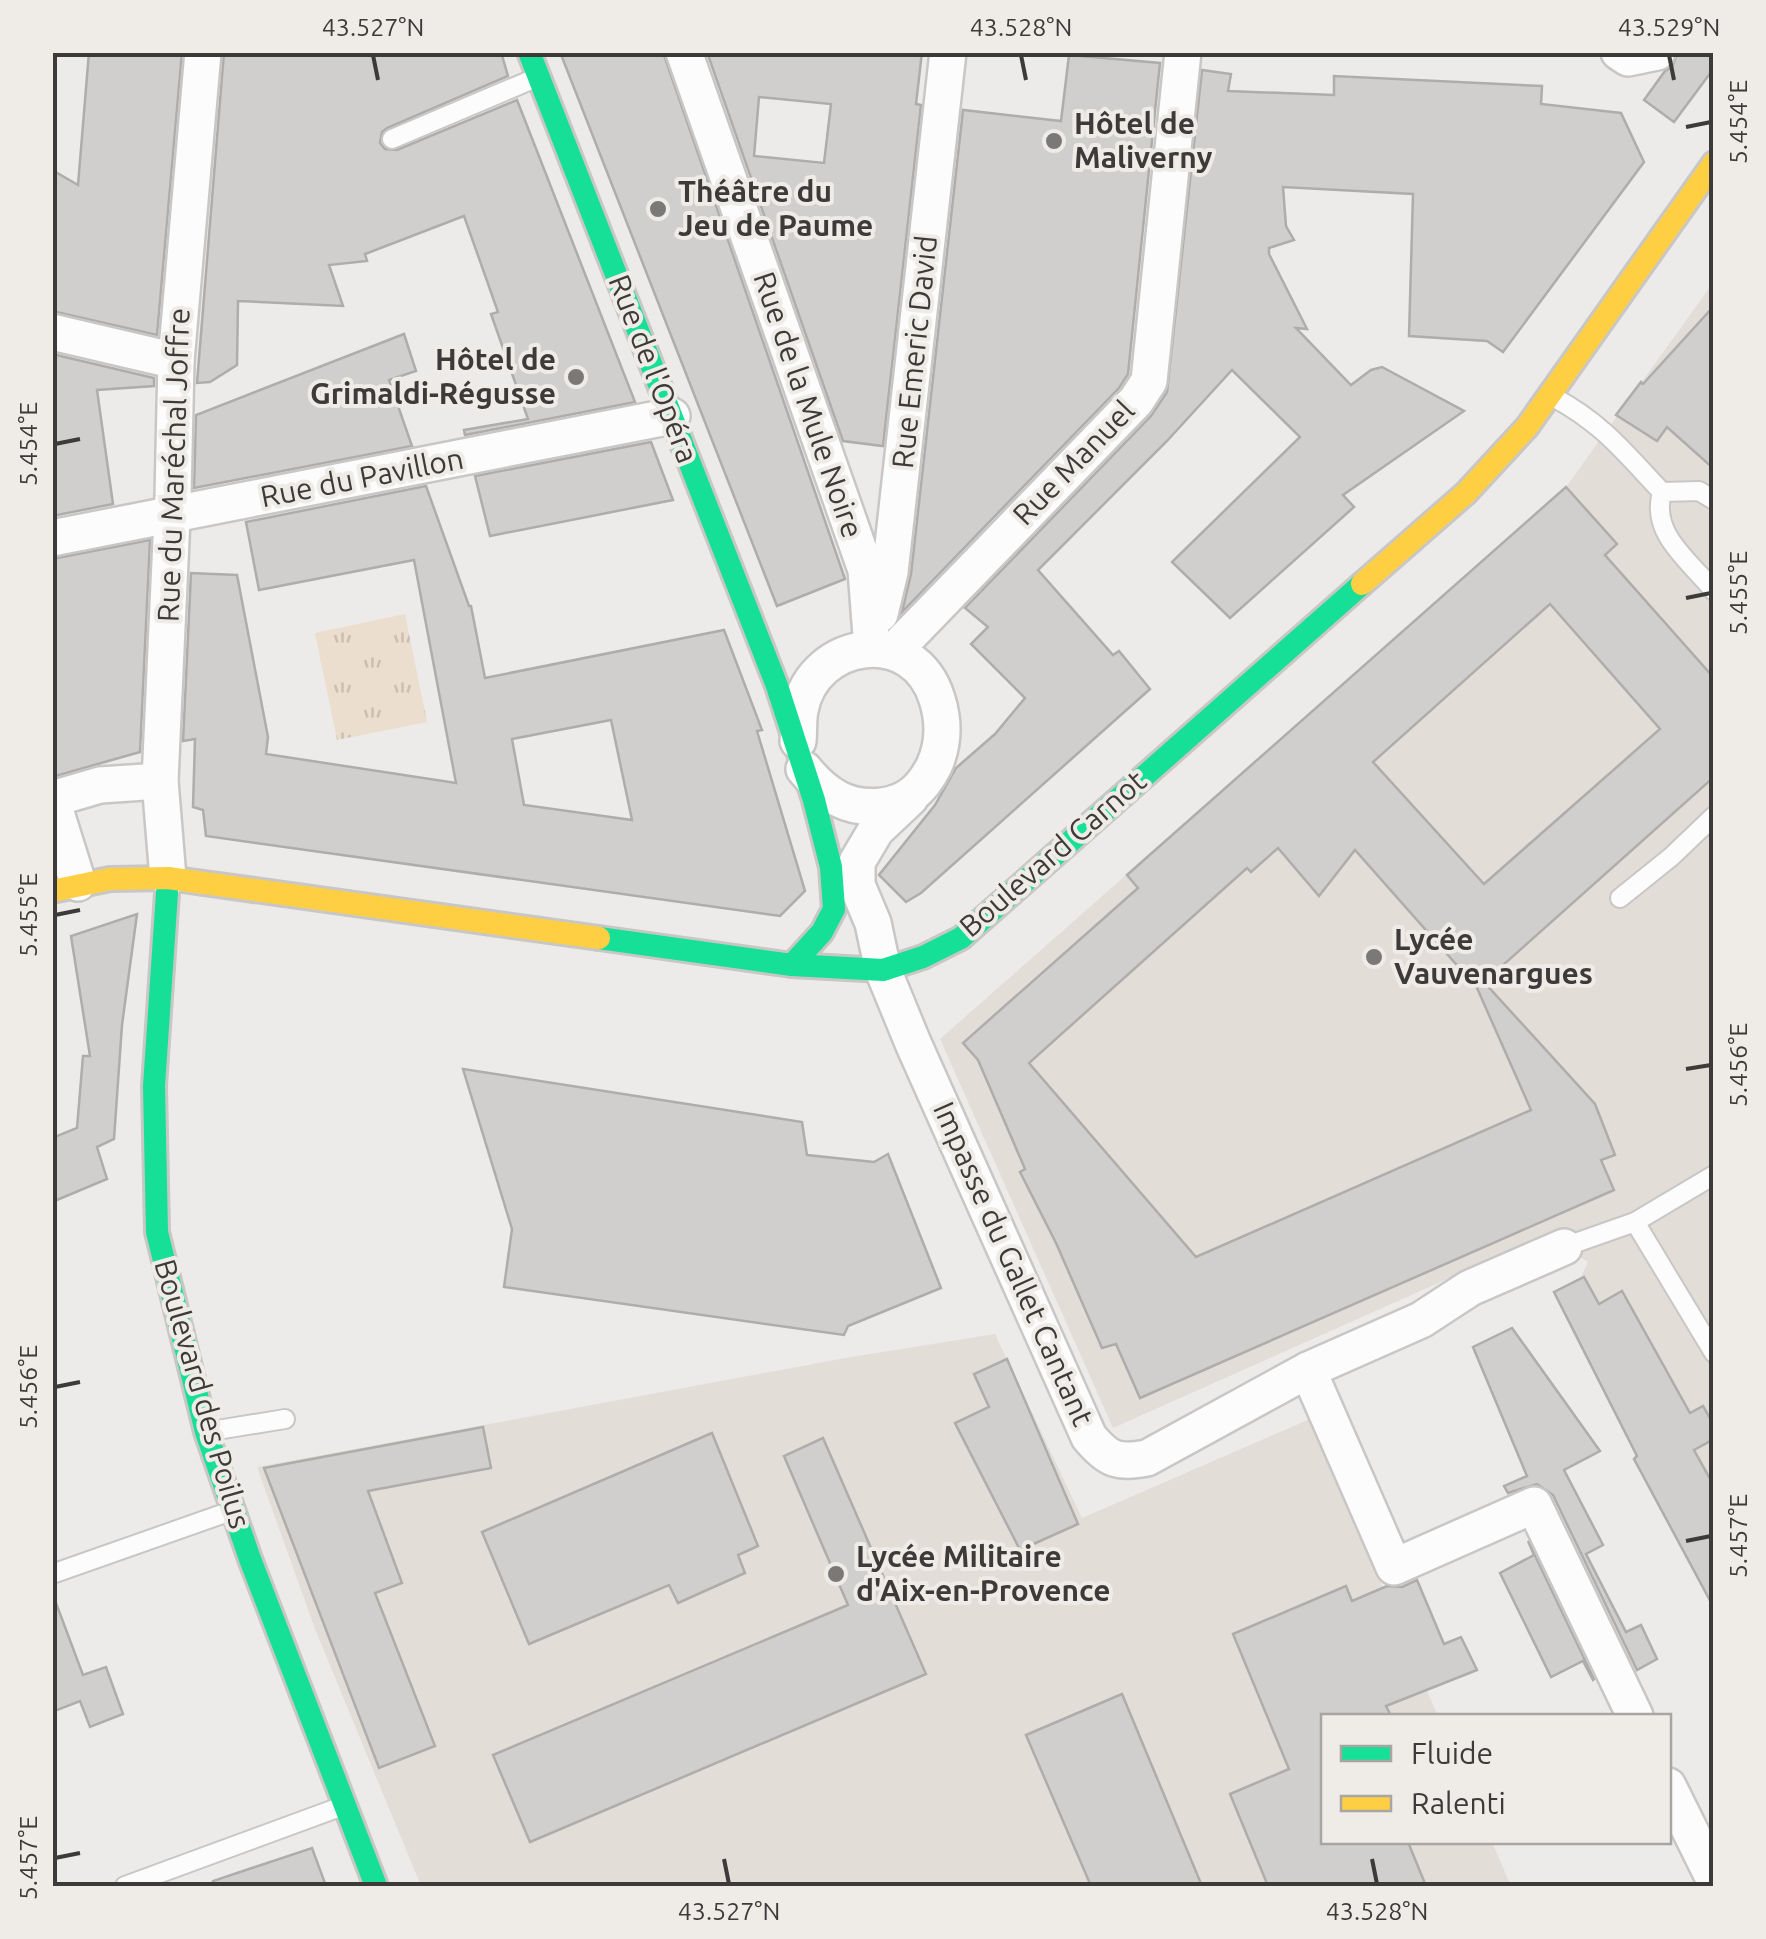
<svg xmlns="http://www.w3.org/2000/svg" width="1766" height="1939" viewBox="0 0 1766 1939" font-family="Ubuntu,sans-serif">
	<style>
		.built { fill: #e3ddd7 }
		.grass { fill: url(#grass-tufts) }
		.building { fill: #d0cfcd; stroke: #aeadab; stroke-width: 2.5; fill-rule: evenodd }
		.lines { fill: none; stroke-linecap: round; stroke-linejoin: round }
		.lane-casing { stroke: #c9c7c6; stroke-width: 22 }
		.street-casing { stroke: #c9c7c6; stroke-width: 40 }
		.fast-casing { stroke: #c9c7c6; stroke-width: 28 }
		.slow-casing { stroke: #c9c7c6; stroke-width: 28 }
		.lane { stroke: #fcfcfc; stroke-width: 18 }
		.street { stroke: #fcfcfc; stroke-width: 35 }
		.fast { stroke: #16e098; stroke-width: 22 }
		.slow { stroke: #ffcf43; stroke-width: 22 }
		.ticks { fill: none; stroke: #3d3b3a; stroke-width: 4 }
		.poi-dot { fill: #7b7977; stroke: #efebe7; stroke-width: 4 }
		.labels { text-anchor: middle; stroke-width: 8; stroke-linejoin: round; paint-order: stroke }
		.poi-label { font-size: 30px; font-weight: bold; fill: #3d3b3a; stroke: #efebe7; text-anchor: start }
		.street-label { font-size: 30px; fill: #3d3b3a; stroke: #efebe7 }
		.neatline { fill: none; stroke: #3d3b3a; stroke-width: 4 }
		.ticks-label { font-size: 25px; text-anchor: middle; fill: #3d3b3a }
	</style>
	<defs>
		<pattern id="grass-tufts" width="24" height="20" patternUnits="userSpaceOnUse" patternTransform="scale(2.5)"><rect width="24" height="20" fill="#ecdece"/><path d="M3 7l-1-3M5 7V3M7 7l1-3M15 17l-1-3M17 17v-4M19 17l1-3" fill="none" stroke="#cbbfb2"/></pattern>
	</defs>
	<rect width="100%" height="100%" fill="#edebe9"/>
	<!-- built -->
	<g class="built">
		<path d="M1713,283v1203l-38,-73 -12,5 -78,-139h-5l8,-17 -24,-15 -9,-16 -442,197 -173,-389 626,-552z"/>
		<path d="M995,1334l87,184 228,-99 128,297h-114v126h168l19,44h-1090l-106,-257 -58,-162 594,-110z"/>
	</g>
	<!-- grass -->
	<path class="grass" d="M405,614l22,108 -90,18 -22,-107z"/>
	<!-- building -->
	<g class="building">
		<path d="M89,52h93l-25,283 -105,-24v-141l26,15z"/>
		<path d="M224,52h277l7,24 -121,52 -5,4 -2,11 5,6 12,1 120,-50 118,302 -170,33 -1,-5 64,-11 -37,-105 7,-2 -34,-96 -99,38 2,7 -38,4 14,41 -105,-5 -1,64 -27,17 -13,1z"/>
		<path d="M560,52h103l182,527 -68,27z"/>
		<path d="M707,52h215l-6,52 5,1 -38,341 -40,-5zM759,97l72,7 -7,59 -70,-7z"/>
		<path d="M1678,52h36v16l-40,54 -30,-22 21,-29 7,-4z"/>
		<path d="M1069,55l91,8 -32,311 -9,14 -217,224 9,-38 52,-464 98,11z"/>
		<path d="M1202,70l29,4 -3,17 106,4v-19l208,10 -1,18 80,9 23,49 -141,190 -16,-11 -78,-5 4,-142 -130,-7 3,39 8,14 -25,8v6l38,75 -11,-1 55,57 20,-15 11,-3 82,44 -121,84 11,12 -124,111 -58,-56 128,-125 -68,-67 -65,71 -129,129 75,85 6,-4 31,38 -229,204 -15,9 -27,-27 56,-70 21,-37 39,-34 30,-36 -54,-54 17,-17 -23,-19 186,-192 16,-24z"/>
		<path d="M1714,306v163l-47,-42 -10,14 -41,-26 25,-33 2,2z"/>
		<path d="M404,334l12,37 -27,9 23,66 -218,42 2,-73z"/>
		<path d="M52,354l102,24v8l-57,4 16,114 -61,12z"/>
		<path d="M651,442l22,58 -183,36 -15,-60z"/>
		<path d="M426,486l43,120h2l14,72 239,-48 38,100 -5,1 48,160 -25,25 -574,-80 -3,-26 -10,-3 2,-68 -12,2 8,-168 46,2 31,162 -2,17 190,29 -42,-223 -155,30 -13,-68zM611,720l21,100 -108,-15 -12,-66z"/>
		<path d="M1566,487l51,57 -12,11 109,123v99l-230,205 111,122 20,51 -14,5 13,30 -474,208 -24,-54 -14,4 -46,-105 -36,-71 5,-3 -47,-109 -15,-17 175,-155 -11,-13zM1550,604l110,125 -176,155 -111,-122zM1278,848l41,48 36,-46 122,138 54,122 -335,147 -167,-194 218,-195 4,4z"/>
		<path d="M150,540l-10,212 -88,25v-218z"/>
		<path d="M137,914l-15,111 -8,114 -17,8 10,32 -55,23v-64l25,-10 6,-72h7l-19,-120z"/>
		<path d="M463,1069l339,53 5,33 67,7 14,-8 53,134 -93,38 -4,9 -340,-48 8,-58z"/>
		<path d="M1584,1277l15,27 23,-13 68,122 13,-7 11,19v14l-20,11 20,36v122l-80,-149 3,-3 -83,-164z"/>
		<path d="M1512,1328l88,123 -36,19 39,75 -17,9 40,78 15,-7 16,34 -20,11 -84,-175 -16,-11 -29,9 -4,-7 23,-10 -54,-129z"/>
		<path d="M1007,1359l71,165 -58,26 -65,-127 34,-16 -15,-33z"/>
		<path d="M483,1427l8,41 -123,23 34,92 -27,10 60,153 -56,22 -115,-300z"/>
		<path d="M712,1433l46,113 -20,9 7,18 -67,30 -9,-18 -140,59 -47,-112z"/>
		<path d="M823,1438l103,236 -396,168 -37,-87 355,-150 -64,-149z"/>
		<path d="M1528,1541l66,138 -1,1 -10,-19 -32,16 -51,-104 34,-18z"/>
		<path d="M1417,1580l27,64 17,-7 16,33 -91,36 5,10h-67v126h84l18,44h-158l-38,-92 59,-25 -56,-135 113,-48 6,15 35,-15 15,1z"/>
		<path d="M52,1603h4l27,72 23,-8 17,47 -33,13 -10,-26 -28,11z"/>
		<path d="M1122,1694l80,192h-111l-65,-151z"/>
		<path d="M312,1848l14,38h-112l-1,-5z"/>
	</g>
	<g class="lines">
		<defs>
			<g id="lane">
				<path d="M392,139l146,-62"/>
				<path d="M1555,398c48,26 70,55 107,94"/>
				<path d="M1714,500l-15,-9 -37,1c-12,42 27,68 52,99"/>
				<path d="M1620,898l51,-41 43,-41"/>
				<path d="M1714,1175l-79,47 79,131"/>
				<path d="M1564,1247l71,-25"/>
				<path d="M211,1431l74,-12"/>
				<path d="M52,1574l179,-63"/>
				<path d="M125,1886l215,-79"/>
			</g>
			<g id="street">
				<path d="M684,52l182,518 6,79"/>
				<path d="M1619,52l9,6 29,-6"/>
				<path d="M52,332l124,29"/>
				<path d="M52,538l620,-122"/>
				<path d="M880,614l10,-42 58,-520"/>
				<path d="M894,651l242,-250 13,-20 34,-329"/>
				<path d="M798,741c1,-10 0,-21 2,-31 13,-71 114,-86 137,-11 7,22 7,45 -3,67 -11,22 -26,37 -52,40 -34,4 -57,-11 -78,-37"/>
				<path d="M910,798l-34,32 -19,32v23l16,38 10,47 30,73 176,394c20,24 29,26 58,21l161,-88 113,-50 49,-32 94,-41"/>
				<path d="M52,799l48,-14 60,-4"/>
				<path d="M52,800l26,83"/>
				<path d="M168,878l-8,-97 13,-285 3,-135 27,-309"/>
				<path d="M1308,1370l86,197 140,-62 101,211"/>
				<path d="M1668,1786l46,93"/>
			</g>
			<g id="fast">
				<path d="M529,52l248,634 37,114 17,67 3,42 -12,23 -30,33"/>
				<path d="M168,878l-14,208 3,146 49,200 44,127 126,327"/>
				<path d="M599,938l193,27 91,5 40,-13 38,-19 401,-354"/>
			</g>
			<g id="slow">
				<path d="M1362,584l104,-91 61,-66 187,-264"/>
				<path d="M52,891l58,-12 58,-1 431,60"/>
			</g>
		</defs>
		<!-- lane casing -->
		<use href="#lane" class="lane-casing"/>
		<!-- street casing -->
		<use href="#street" class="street-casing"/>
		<!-- fast casing -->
		<use href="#fast" class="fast-casing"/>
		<!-- slow casing -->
		<use href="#slow" class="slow-casing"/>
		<!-- lane -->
		<use href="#lane" class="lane"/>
		<!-- street -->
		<use href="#street" class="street"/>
		<!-- fast -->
		<use href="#fast" class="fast"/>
		<!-- slow -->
		<use href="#slow" class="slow"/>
	</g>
	<!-- ticks -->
	<path class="ticks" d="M373,55l5,25M1021,55l5,25M1669,55l5,25M1686,127l25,-5M55,444l25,-5M1686,598l25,-5M55,915l25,-5M1686,1069l25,-4M55,1387l25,-5M1686,1541l25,-5M55,1858l25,-5M724,1859l5,25M1372,1859l5,25"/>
	<!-- markers -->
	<g class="poi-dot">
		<circle cx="1054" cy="141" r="10"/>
		<circle cx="658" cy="209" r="10"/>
		<circle cx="576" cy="377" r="10"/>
		<circle cx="1374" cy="957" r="10"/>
		<circle cx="836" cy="1574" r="10"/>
	</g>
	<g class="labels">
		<!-- poi labels -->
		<g class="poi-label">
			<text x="1074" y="134">Hôtel de<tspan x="1074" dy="34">Maliverny</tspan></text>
			<text x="678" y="202">Théâtre du<tspan x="678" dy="34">Jeu de Paume</tspan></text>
			<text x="556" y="370" text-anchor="end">Hôtel de<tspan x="556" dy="34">Grimaldi-Régusse</tspan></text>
			<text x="1394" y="950">Lycée<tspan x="1394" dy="34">Vauvenargues</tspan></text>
			<text x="856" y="1567">Lycée Militaire<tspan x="856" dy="34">d'Aix-en-Provence</tspan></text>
		</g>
		<!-- street labels -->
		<g class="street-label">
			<text transform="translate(915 352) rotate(-84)" y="10">Rue Emeric David</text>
			<text transform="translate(653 369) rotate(69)" y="10">Rue de l'Opéra</text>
			<text transform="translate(808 405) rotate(71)" y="10">Rue de la Mule Noire</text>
			<text transform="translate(1074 463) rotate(-46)" y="10">Rue Manuel</text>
			<text transform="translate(174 465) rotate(-88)" y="10">Rue du Maréchal Joffre</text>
			<text transform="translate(362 478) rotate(-11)" y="10">Rue du Pavillon</text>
			<text transform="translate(1053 854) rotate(-41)" y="10">Boulevard Carnot</text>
			<text transform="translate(1013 1264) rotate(66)" y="10">Impasse du Gallet Cantant</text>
			<text transform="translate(202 1394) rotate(74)" y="10">Boulevard des Poilus</text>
		</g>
	</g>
	<!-- border -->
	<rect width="1766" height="1939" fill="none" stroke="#efebe7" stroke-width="110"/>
	<!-- legend -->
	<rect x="1321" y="1714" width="350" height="130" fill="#efebe7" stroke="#a8a5a2" stroke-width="2.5"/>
	<rect x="1341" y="1746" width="50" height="15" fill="#16e098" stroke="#a8a5a2" stroke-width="2.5"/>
	<text x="1411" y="1764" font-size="30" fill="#3d3b3a">Fluide</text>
	<rect x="1341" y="1796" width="50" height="15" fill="#ffcf43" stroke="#a8a5a2" stroke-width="2.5"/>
	<text x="1411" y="1814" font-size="30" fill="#3d3b3a">Ralenti</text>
	<rect x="55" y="55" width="1656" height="1829" class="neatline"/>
	<g class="ticks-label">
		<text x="373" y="36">43.527°N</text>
		<text x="1021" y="36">43.528°N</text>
		<text x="1669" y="36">43.529°N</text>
		<text transform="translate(1738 122) rotate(-90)" y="9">5.454°E</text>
		<text transform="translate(28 444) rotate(-90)" y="9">5.454°E</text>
		<text transform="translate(1738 593) rotate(-90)" y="9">5.455°E</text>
		<text transform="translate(28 915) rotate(-90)" y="9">5.455°E</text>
		<text transform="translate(1738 1065) rotate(-90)" y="9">5.456°E</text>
		<text transform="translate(28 1387) rotate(-90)" y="9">5.456°E</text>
		<text transform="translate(1738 1536) rotate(-90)" y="9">5.457°E</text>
		<text transform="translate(28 1858) rotate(-90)" y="9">5.457°E</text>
		<text x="729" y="1920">43.527°N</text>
		<text x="1377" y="1920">43.528°N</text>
	</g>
</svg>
